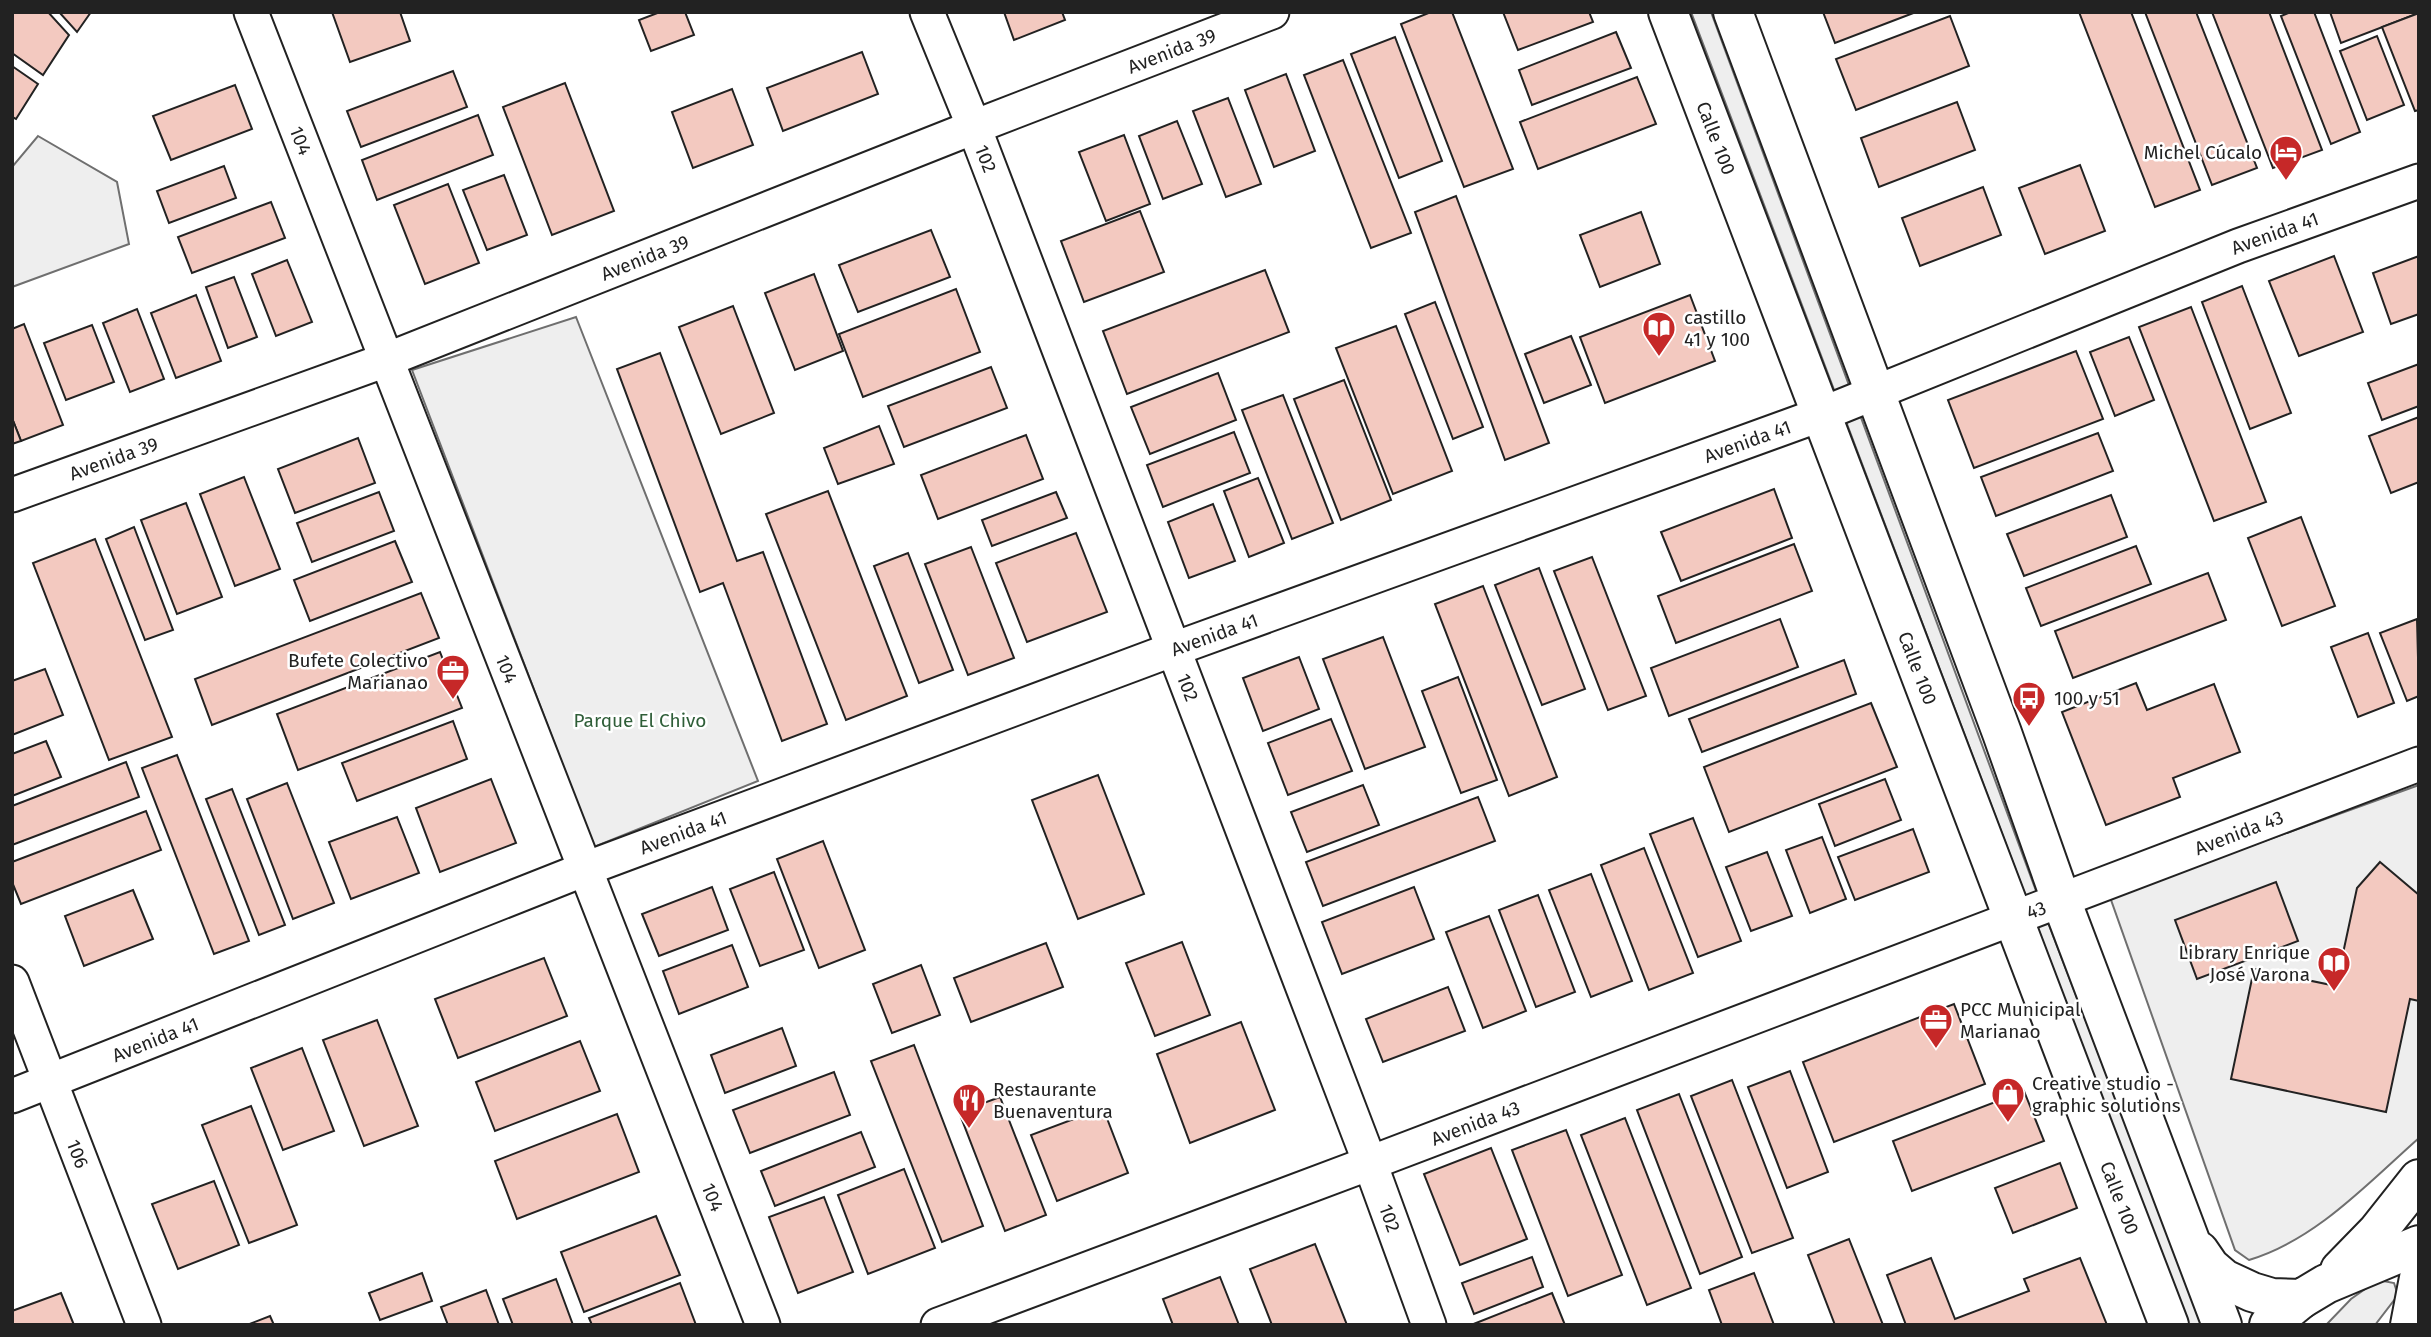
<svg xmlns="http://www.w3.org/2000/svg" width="2431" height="1337" viewBox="0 0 2431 1337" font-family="'Fira Sans',sans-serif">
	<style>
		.green { fill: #eee; stroke: #6f6f6f; stroke-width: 2 }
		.building { fill: #f3c9c0; stroke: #222; stroke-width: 2 }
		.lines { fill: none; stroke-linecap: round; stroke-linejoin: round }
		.street-casing { stroke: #222; stroke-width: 37 }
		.secondary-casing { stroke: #222; stroke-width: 42 }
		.primary-casing { stroke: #222; stroke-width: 42 }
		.street { stroke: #fff; stroke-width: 33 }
		.secondary { stroke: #fff; stroke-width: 38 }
		.primary { stroke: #fff; stroke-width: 38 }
		.labels { text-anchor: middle; stroke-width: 5; stroke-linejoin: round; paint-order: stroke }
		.street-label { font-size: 19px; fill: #222; stroke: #fff }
		.poi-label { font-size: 19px; fill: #222; stroke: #fff; text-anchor: start }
		.park-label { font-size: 19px; fill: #2f5e38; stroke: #fff }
	</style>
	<rect width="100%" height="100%" fill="#fff"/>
	<!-- green -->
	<g class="green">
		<path d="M1691,12h20l331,895 161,418h-15c-167,-437 -330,-876 -497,-1313z"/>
		<path d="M38,136l79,46 12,62 -117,43v-120z"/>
		<path d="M576,317l182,464 -164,66 -182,-477z"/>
		<path d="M2419,785v353c-51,45 -103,102 -170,122l-14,-10 -125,-353z"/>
		<path d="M2378,1280l16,3 4,12 -23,30h-49l25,-26z"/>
	</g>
	<!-- building -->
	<g class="building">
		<path d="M12,12h36l21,23 -26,40 -31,-22z"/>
		<path d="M59,12h32l-14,20z"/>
		<path d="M332,12h68l10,29 -60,21z"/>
		<path d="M660,12h25l9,23 -43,16 -12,-31z"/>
		<path d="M1004,12h58l3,8 -51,20z"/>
		<path d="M1431,12h21l61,157 -49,18 -63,-163z"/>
		<path d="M1503,12h86l4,10 -75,28z"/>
		<path d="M1823,12h93l-81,31z"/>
		<path d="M2079,12h52l69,178 -45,17z"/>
		<path d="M2145,12h51l61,156 -45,17z"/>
		<path d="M2212,12h57l53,138 -49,18z"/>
		<path d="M2291,12h23l46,120 -29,12 -50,-128z"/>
		<path d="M2330,12h89v1l-78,30z"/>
		<path d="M2419,13v97l-4,1 -33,-84z"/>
		<path d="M1950,16l19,50 -113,44 -20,-51z"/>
		<path d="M1616,32l15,36 -99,37 -13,-35z"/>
		<path d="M2377,36l27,69 -37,15 -27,-69z"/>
		<path d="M1395,37l47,124 -43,17 -48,-124z"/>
		<path d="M862,52l16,42 -95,37 -16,-43z"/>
		<path d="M1343,60l68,173 -40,15 -67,-173z"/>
		<path d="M12,66l26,18 -22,35 -4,-2z"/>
		<path d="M453,71l14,36 -106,40 -14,-36z"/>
		<path d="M1286,74l29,77 -41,16 -29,-77z"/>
		<path d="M1637,77l19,47 -118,45 -18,-47z"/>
		<path d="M565,83l49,128 -62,24 -49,-128z"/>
		<path d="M235,85l17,44 -81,31 -18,-44z"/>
		<path d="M732,89l21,56 -60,23 -21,-56z"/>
		<path d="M1228,98l33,86 -35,13 -33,-86z"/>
		<path d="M1957,102l18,48 -96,37 -18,-49z"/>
		<path d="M478,115l15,40 -116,45 -15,-40z"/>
		<path d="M1177,121l25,63 -39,15 -24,-63z"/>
		<path d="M1124,135l26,69 -44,17 -27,-69z"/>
		<path d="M2080,165l25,66 -60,23 -26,-66z"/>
		<path d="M224,166l12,32 -67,25 -12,-32z"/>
		<path d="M504,175l23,60 -40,15 -24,-60z"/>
		<path d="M448,184l31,79 -54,21 -31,-79z"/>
		<path d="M1983,187l18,48 -81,31 -18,-48z"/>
		<path d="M1456,196l93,247 -44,17 -90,-248z"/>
		<path d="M271,202l14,36 -93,35 -14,-36z"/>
		<path d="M1140,211l24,61 -80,30 -23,-61z"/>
		<path d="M1641,212l19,52 -60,23 -20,-52z"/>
		<path d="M931,230l19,47 -92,35 -19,-47z"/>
		<path d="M2334,256l29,76 -64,24 -30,-75z"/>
		<path d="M2419,256v58l-28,10 -18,-51z"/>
		<path d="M287,260l25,62 -36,14 -24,-62z"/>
		<path d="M1265,270l24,62 -162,62 -24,-63z"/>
		<path d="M814,274l29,77 -48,19 -30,-77z"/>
		<path d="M234,277l23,60 -29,11 -22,-61z"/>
		<path d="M2242,286l49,127 -41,16 -48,-127z"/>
		<path d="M956,289l24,63 -117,45 -24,-63z"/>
		<path d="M196,295l25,66 -45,17 -25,-65z"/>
		<path d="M1690,295l25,66 -110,42 -25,-66z"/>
		<path d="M1435,302l48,125 -30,12 -48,-125z"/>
		<path d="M733,306l41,107 -53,21 -42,-107z"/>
		<path d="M2191,307l75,195 -52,19 -75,-194z"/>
		<path d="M137,309l27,70 -34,13 -27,-69z"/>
		<path d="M24,324l39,101 -42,16 -9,-23v-89z"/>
		<path d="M92,325l22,57 -48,18 -22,-57z"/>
		<path d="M1396,326l56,145 -59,23 -57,-146z"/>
		<path d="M1571,336l20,49 -47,18 -19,-49z"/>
		<path d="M2129,337l25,63 -39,16 -25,-64z"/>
		<path d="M2076,351l27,68 -129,49 -26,-68z"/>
		<path d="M660,353l77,208 26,-9 64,172 -45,17 -59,-158 -23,9 -83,-223z"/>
		<path d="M2419,364v42l-37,14 -14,-37z"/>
		<path d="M991,367l16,41 -103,39 -16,-41z"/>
		<path d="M1218,373l18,47 -86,34 -19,-47z"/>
		<path d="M1344,380l47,120 -50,20 -47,-121z"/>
		<path d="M1283,395l50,128 -41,16 -50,-129z"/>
		<path d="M2419,417v65l-28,11 -22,-57z"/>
		<path d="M12,418l9,23 -9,3z"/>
		<path d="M879,426l15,38 -56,20 -14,-36z"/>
		<path d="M1234,432l16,41 -87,34 -16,-42z"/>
		<path d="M2098,433l15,38 -117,45 -15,-39z"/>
		<path d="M1026,435l17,44 -105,40 -17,-44z"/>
		<path d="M358,438l17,45 -80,30 -17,-44z"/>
		<path d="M244,477l36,92 -45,17 -35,-92z"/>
		<path d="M1258,478l26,65 -35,14 -25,-66z"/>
		<path d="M1774,489l18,49 -111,43 -20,-49z"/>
		<path d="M828,491l79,205 -61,24 -80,-206z"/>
		<path d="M379,492l15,39 -82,31 -15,-39z"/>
		<path d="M1056,492l11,26 -75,28 -10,-26z"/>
		<path d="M2111,495l16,42 -103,39 -17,-42z"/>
		<path d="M186,503l36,94 -45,17 -36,-94z"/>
		<path d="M1213,504l22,57 -46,17 -21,-56z"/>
		<path d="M2301,517l34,89 -53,20 -34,-88z"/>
		<path d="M134,527l39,103 -28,10 -39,-101z"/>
		<path d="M1076,533l31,79 -80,30 -31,-79z"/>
		<path d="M95,539l77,198 -63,23 -76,-197z"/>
		<path d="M395,541l17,41 -102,39 -16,-41z"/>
		<path d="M1794,544l18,47 -136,52 -18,-47z"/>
		<path d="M2136,546l15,38 -110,42 -15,-38z"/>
		<path d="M971,547l43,111 -46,17 -43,-111z"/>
		<path d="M908,553l45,117 -34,13 -45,-117z"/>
		<path d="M1592,557l54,139 -38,14 -54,-139z"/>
		<path d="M1539,568l46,121 -43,16 -47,-120z"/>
		<path d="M2208,573l18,47 -153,58 -18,-47z"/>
		<path d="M1483,586l74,191 -48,19 -74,-192z"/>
		<path d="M421,593l18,45 -227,87 -17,-46z"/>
		<path d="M1780,619l18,48 -129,49 -18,-48z"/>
		<path d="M2417,619l2,77 -12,5 -27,-68z"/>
		<path d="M2368,633l26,70 -36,14 -27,-70z"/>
		<path d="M1383,637l42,110 -60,22 -42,-110z"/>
		<path d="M440,652l22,56 -164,62 -21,-56z"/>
		<path d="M1299,657l20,52 -56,22 -20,-53z"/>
		<path d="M1844,660l12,34 -154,58 -13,-33z"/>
		<path d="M45,669l18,46 -51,20v-54z"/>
		<path d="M1458,677l39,103 -36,13 -39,-102z"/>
		<path d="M2136,683l11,27 67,-26 26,68 -67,26 7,19 -74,28 -44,-113z"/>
		<path d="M1871,703l26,64 -168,65 -25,-65z"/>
		<path d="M1331,719l21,52 -64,24 -20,-52z"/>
		<path d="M453,721l14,38 -110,42 -15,-38z"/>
		<path d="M46,741l15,36 -49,19v-42z"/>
		<path d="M177,755l72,186 -35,13 -72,-186z"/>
		<path d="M126,762l13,35 -127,48v-39z"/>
		<path d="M1098,775l46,119 -66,25 -46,-119z"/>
		<path d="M491,779l25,64 -76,29 -24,-64z"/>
		<path d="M1885,779l16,41 -66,26 -16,-42z"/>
		<path d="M287,783l47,120 -41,16 -46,-120z"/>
		<path d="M1363,785l16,40 -72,27 -16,-40z"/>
		<path d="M232,789l53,136 -26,10 -53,-136z"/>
		<path d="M1478,797l17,44 -172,65 -17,-44z"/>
		<path d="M146,811l15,39 -140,54 -9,-22v-20z"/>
		<path d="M397,817l22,56 -68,26 -22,-57z"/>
		<path d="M1693,818l48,123 -43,16 -48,-123z"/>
		<path d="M1913,829l16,43 -74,28 -17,-43z"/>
		<path d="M1822,837l24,62 -36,14 -24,-63z"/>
		<path d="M823,841l42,109 -46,18 -42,-109z"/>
		<path d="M1644,848l49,125 -44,17 -48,-125z"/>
		<path d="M1767,852l25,64 -41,15 -25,-64z"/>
		<path d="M2380,862l39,33v106l-9,-2 -24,113 -155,-33 23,-110 82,17 21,-98z"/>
		<path d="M774,872l30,78 -44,16 -30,-77z"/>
		<path d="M1591,874l41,107 -41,16 -42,-107z"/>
		<path d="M2276,882l22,59 -101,38 -22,-59z"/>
		<path d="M712,887l16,43 -69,26 -17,-42z"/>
		<path d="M1414,887l20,52 -92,35 -20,-52z"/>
		<path d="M133,890l20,49 -69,27 -19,-50z"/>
		<path d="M1538,895l37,97 -39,15 -37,-97z"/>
		<path d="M1489,916l37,95 -43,17 -37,-96z"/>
		<path d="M1182,942l28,73 -55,21 -29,-73z"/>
		<path d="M1046,943l17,44 -92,35 -17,-44z"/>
		<path d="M732,945l16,42 -69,27 -16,-43z"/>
		<path d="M544,958l23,58 -109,42 -23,-59z"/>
		<path d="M921,965l19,50 -48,18 -19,-49z"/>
		<path d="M1448,987l17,44 -82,31 -17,-43z"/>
		<path d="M1954,1004l31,80 -151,58 -31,-80z"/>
		<path d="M377,1020l41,106 -54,20 -41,-106z"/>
		<path d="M1241,1022l34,88 -85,33 -33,-89z"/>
		<path d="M782,1028l14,38 -71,27 -14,-38z"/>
		<path d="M580,1041l20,50 -105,40 -19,-49z"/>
		<path d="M914,1045l69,181 -41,16 -71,-181z"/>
		<path d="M302,1048l32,83 -51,19 -32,-82z"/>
		<path d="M1790,1071l38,101 -41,16 -39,-101z"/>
		<path d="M834,1072l16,43 -100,38 -17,-43z"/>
		<path d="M1732,1080l61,158 -41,15 -61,-157z"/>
		<path d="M2024,1091l20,50 -132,50 -19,-50z"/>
		<path d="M1679,1094l63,163 -42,17 -63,-164z"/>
		<path d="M1000,1097l46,118 -41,16 -46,-119z"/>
		<path d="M251,1106l46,119 -48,18 -47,-118z"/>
		<path d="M1103,1108l25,65 -71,28 -26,-66z"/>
		<path d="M617,1114l22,58 -122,47 -22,-58z"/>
		<path d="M1625,1118l66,170 -44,17 -66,-170z"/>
		<path d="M1566,1130l56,145 -54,21 -56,-146z"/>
		<path d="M861,1132l14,35 -100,39 -14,-35z"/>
		<path d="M1491,1148l36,91 -67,26 -36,-91z"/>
		<path d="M2060,1163l17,45 -64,25 -18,-45z"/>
		<path d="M904,1169l31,79 -67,26 -30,-79z"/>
		<path d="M214,1181l25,64 -61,24 -26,-65z"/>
		<path d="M824,1197l29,75 -55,21 -29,-76z"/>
		<path d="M656,1216l24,59 -96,37 -23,-60z"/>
		<path d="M1849,1239l34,86h-48l-27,-70z"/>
		<path d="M1315,1244l32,81h-75l-22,-56z"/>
		<path d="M1532,1257l11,30 -69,27 -12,-31z"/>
		<path d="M1931,1258l24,61 74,-28 -5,-12 56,-21 27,67h-201l-19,-50z"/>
		<path d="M422,1273l10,28 -52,19 -11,-27z"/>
		<path d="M1754,1273l20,52h-52l-13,-35z"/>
		<path d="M1220,1277l19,48h-66l-10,-26z"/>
		<path d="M556,1279l17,46h-60l-10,-26z"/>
		<path d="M680,1283l16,42h-104l-3,-7z"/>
		<path d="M486,1290l13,35h-51l-7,-18z"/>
		<path d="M61,1293l13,32h-61l-1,-14z"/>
		<path d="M1552,1293l13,32h-94z"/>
		<path d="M270,1316l4,9h-27z"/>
	</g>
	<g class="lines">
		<defs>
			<g id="street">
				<path id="s1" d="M251,12l512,1313"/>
				<path id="s2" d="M927,12l47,115 396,1036 59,162"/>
				<path id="s3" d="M12,495l374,-135 588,-233 298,-115"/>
				<path id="s4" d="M12,982l132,343"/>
				<path id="s5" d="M12,1096l573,-227 589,-220 648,-235 416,-168 181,-65"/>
				<path id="s6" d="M938,1325l432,-162 1049,-399"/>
			</g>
			<path id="secondary" d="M2269,1325l32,-26"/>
			<g id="primary">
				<path id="s7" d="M1668,12c168,437 332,876 501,1313"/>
				<path d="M1733,12l269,721 59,167 161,425"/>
				<path d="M2199,1251l11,16 14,12 28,13 20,6 29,1 25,-15 93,-39"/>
				<path d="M2340,1270l37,-38 42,-53"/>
				<path d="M2410,1325l9,-47"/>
			</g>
		</defs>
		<!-- street casing -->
		<use href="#street" class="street-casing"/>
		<!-- secondary casing -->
		<use href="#secondary" class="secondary-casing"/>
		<!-- primary casing -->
		<use href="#primary" class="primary-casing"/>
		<!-- street -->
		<use href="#street" class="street"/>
		<!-- secondary -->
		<use href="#secondary" class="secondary"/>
		<!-- primary -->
		<use href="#primary" class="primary"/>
	</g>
	<!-- icons -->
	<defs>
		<symbol id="hotel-pin" viewBox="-11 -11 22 30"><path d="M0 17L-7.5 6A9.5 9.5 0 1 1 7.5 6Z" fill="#c62828" stroke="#fff"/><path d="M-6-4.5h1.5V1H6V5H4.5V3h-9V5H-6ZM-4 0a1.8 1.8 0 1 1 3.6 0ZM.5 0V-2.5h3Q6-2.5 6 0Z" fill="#fff"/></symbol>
		<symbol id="library-pin" viewBox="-11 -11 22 30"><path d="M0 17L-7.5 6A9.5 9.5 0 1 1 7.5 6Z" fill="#c62828" stroke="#fff"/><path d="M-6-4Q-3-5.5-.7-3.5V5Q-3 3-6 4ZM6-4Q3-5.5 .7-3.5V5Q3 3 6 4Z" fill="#fff"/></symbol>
		<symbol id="office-pin" viewBox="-11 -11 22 30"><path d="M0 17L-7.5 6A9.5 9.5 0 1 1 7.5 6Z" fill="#c62828" stroke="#fff"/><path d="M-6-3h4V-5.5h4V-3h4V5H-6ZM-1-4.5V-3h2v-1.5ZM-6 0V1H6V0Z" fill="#fff"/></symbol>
		<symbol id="bus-pin" viewBox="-11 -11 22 30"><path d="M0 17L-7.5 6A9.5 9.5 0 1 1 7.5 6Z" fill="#c62828" stroke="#fff"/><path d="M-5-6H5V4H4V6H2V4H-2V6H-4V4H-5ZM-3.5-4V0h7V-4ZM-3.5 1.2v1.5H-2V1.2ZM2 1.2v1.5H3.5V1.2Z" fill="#fff"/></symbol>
		<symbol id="shop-pin" viewBox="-11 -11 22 30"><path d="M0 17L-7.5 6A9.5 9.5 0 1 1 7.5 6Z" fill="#c62828" stroke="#fff"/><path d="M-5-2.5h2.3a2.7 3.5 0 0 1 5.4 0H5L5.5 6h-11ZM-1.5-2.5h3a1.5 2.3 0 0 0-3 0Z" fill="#fff"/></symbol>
		<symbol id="restaurant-pin" viewBox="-11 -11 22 30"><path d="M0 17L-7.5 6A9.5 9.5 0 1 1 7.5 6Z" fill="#c62828" stroke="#fff"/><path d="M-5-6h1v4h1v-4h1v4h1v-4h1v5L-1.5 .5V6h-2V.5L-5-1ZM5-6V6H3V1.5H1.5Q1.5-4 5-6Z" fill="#fff"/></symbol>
	</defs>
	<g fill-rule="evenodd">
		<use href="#hotel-pin" x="2267" y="133" width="38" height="52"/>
		<use href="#library-pin" x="1640" y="309" width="38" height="52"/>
		<use href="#office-pin" x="434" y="652" width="38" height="52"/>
		<use href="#bus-pin" x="2010" y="679" width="38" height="52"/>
		<use href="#library-pin" x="2315" y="944" width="38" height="52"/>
		<use href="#office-pin" x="1917" y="1001" width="38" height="52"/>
		<use href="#shop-pin" x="1989" y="1075" width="38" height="52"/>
		<use href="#restaurant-pin" x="950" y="1081" width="38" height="52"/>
	</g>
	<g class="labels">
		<!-- street labels -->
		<g class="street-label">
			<text dy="7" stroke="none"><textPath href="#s3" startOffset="1242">Avenida 39</textPath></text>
			<text dy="7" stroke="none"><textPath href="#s7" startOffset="135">Calle 100</textPath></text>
			<text dy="7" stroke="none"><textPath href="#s1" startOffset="138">104</textPath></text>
			<text dy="7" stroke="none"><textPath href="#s2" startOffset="158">102</textPath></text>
			<text dy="7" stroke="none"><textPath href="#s5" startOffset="2422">Avenida 41</textPath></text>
			<text dy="7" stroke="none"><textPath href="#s3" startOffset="676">Avenida 39</textPath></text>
			<text dy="7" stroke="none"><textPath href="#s5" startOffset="1855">Avenida 41</textPath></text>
			<text dy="7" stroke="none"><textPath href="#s3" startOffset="108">Avenida 39</textPath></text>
			<text dy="7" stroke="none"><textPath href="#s5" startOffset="1288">Avenida 41</textPath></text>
			<text dy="7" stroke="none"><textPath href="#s1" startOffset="705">104</textPath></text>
			<text dy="7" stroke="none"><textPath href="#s7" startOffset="702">Calle 100</textPath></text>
			<text dy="7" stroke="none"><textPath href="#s2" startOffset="724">102</textPath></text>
			<text dy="7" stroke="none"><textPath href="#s5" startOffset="721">Avenida 41</textPath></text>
			<text dy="7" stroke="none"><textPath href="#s6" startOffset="1391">Avenida 43</textPath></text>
			<text dy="7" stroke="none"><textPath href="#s6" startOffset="1174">43</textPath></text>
			<text dy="7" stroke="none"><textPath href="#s5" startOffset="154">Avenida 41</textPath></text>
			<text dy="7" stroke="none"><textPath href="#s6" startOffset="574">Avenida 43</textPath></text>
			<text dy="7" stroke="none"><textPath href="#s4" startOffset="184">106</textPath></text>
			<text dy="7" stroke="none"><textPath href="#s1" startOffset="1272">104</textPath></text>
			<text dy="7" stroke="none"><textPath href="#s7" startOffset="1269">Calle 100</textPath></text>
			<text dy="7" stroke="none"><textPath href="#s2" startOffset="1292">102</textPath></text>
		</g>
		<!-- poi labels -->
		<g class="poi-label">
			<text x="2262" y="159" text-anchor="end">Michel Cúcalo</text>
			<text x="1684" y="324">castillo<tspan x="1684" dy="22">41 y 100</tspan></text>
			<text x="428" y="667" text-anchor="end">Bufete Colectivo<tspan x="428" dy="22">Marianao</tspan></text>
			<text x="2054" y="705">100 y 51</text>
			<text x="2310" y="959" text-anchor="end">Library Enrique<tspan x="2310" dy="22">José Varona</tspan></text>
			<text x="1960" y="1016">PCC Municipal<tspan x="1960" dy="22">Marianao</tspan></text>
			<text x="2032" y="1090">Creative studio -<tspan x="2032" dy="22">graphic solutions</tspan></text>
			<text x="993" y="1096">Restaurante<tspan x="993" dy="22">Buenaventura</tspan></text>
		</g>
		<!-- park labels -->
		<g class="park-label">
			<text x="640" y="727">Parque El Chivo</text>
		</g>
	</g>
	<!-- border -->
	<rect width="2431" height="1337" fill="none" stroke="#222222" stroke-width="28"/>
</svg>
